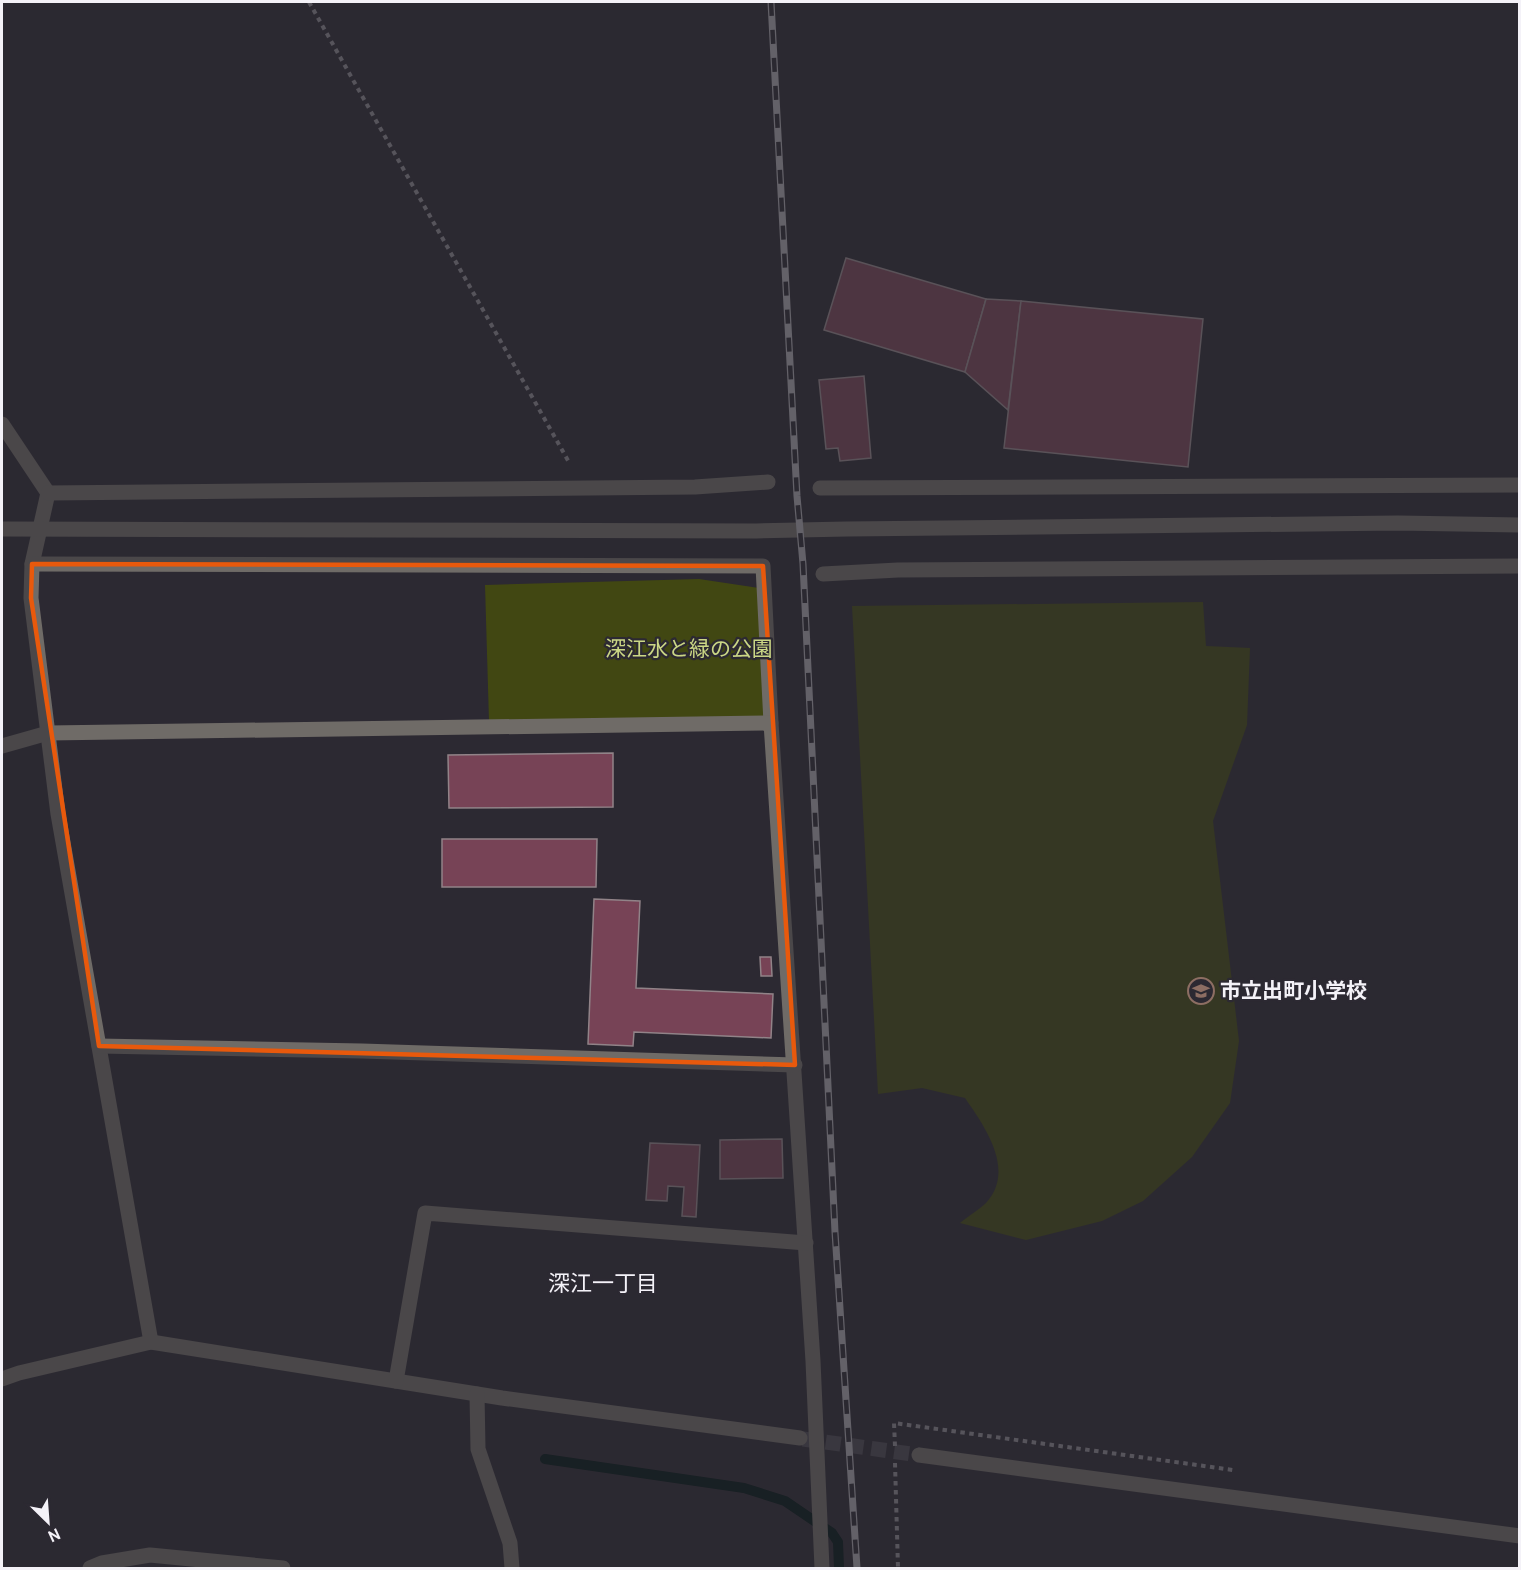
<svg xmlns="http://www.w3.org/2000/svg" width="1521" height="1570" viewBox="0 0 1521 1570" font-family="Cabin,'Noto Sans JP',sans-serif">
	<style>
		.green { fill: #414712 }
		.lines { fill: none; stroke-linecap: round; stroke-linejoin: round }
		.stream { stroke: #001414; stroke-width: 10 }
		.building { fill: #774356; stroke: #918388; stroke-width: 1.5 }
		.minor-tunnel { stroke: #4a4750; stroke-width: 15; stroke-dasharray: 15 8; stroke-linecap: butt }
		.path { stroke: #8a878f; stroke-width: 4; stroke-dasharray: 4.5 4.5; stroke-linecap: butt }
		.minor { stroke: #6f6b67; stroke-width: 15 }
		.rail-casing { stroke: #a6a4ab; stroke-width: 7 }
		.rail { stroke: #2c2932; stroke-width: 4.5; stroke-dasharray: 14; stroke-linecap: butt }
		.marked { fill: none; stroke: #e8590c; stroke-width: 4.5; stroke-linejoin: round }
		.labels { text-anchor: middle; stroke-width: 4.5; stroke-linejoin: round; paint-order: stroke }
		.park-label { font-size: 21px; fill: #cbd785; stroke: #2c2932 }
		.poi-label { font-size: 21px; font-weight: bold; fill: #f4f2f8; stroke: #2c2932; text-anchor: start }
		.neighbourhood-label { font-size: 22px; fill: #f4f2f8; stroke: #2c2932 }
	</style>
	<rect width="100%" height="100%" fill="#2c2932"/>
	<!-- green -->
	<g class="green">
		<path d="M699,579l60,9 5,131 -275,2 -4,-136z"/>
		<path d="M1203,602l3,44 44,2 -3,77 -34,96 26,220 -9,62 -38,54 -49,44 -41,20 -76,19 -66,-17c8,-7 19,-13 26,-20 30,-33 -1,-76 -21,-105l-43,-10 -44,6 -26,-488z"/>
	</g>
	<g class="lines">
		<!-- stream -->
		<path class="stream" d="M545,1459l199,29 41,13 47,32 6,9 1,26"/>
	</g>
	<!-- building -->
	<g class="building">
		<path d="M846,258l140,41 -21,73 -141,-42z"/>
		<path d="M986,299l35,2 -13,109 -43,-38z"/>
		<path d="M1021,301l182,18 -15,148 -184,-19z"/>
		<path d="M864,376l7,82 -31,3 -2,-13 -12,1 -7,-69z"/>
		<path d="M613,753v54l-164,1 -1,-53z"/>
		<path d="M442,839h155l-1,48h-154z"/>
		<path d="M594,899l46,2 -4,87 137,6 -2,44 -137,-6 -1,14 -45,-2z"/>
		<path d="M760,957h11l1,19h-11z"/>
		<path d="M782,1139l1,39 -63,1v-39z"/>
		<path d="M650,1143l50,2 -4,72 -14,-1 2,-29 -16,-1 -1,15 -21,-1z"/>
	</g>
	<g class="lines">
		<!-- minor-tunnel -->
		<path class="minor-tunnel" d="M803,1439l116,16"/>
		<!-- path -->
		<g class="path">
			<path d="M309,2l261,462"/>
			<path d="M895,1446l-1,-23 339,47"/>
			<path d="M895,1463l3,105"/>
		</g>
		<!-- minor -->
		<g class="minor">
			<path d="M2,424l46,69 -16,71 -1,34 27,216 93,528"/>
			<path d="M820,488l700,-3"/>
			<path d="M48,493l647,-6 73,-5"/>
			<path d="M2,529l754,2 91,-2 551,-6 122,2"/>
			<path d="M32,564l731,2 8,157 42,638 9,207"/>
			<path d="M823,574l75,-4 622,-4"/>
			<path d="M2,746l46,-13 723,-10"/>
			<path d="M99,1046l263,5 433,14"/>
			<path d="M2,1379l17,-6 132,-31 351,56 298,40"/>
			<path d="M396,1381l29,-168 381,30"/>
			<path d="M477,1394l1,55 32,94 2,25"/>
			<path d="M919,1455l601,81"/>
			<path d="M90,1568l12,-5 48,-8 133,13"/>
		</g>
		<defs>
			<path id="rail" d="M771,2l26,494 6,68 32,668 22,336"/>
		</defs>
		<!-- rail casing -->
		<use href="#rail" class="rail-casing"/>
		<!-- rail -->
		<use href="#rail" class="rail"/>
	</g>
	<!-- marked area -->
	<path d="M0 0H1521V1570H0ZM32,564l731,2 32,499 -696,-19 -68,-448z" fill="#2c2932" fill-opacity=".55" fill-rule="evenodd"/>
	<path class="marked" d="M32,564l731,2 32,499 -696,-19 -68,-448z"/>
	<!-- icons -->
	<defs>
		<symbol id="school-ring" viewBox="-11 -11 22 22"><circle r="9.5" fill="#2c2932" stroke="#8d6e63" stroke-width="1.5"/><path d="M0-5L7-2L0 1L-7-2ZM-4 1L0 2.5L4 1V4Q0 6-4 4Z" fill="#8d6e63"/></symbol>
	</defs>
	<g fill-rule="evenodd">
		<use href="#school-ring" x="1186" y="976" width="30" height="30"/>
	</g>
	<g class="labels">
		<!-- park labels -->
		<g class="park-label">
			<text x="689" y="656">深江水と緑の公園</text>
		</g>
		<!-- poi labels -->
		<g class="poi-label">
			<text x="1220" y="998">市立出町小学校</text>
		</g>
		<!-- neighbourhood labels -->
		<g class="neighbourhood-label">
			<text x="603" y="1291">深江一丁目</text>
		</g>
	</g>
	<!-- border -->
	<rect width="1521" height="1570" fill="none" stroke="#f4f2f8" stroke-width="6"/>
	<!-- north arrow -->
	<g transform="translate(48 1522) rotate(155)" stroke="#2c2932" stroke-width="4.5" paint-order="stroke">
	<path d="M0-4.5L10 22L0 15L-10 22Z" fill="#f4f2f8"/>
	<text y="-9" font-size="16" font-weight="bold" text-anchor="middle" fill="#f4f2f8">N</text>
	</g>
</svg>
